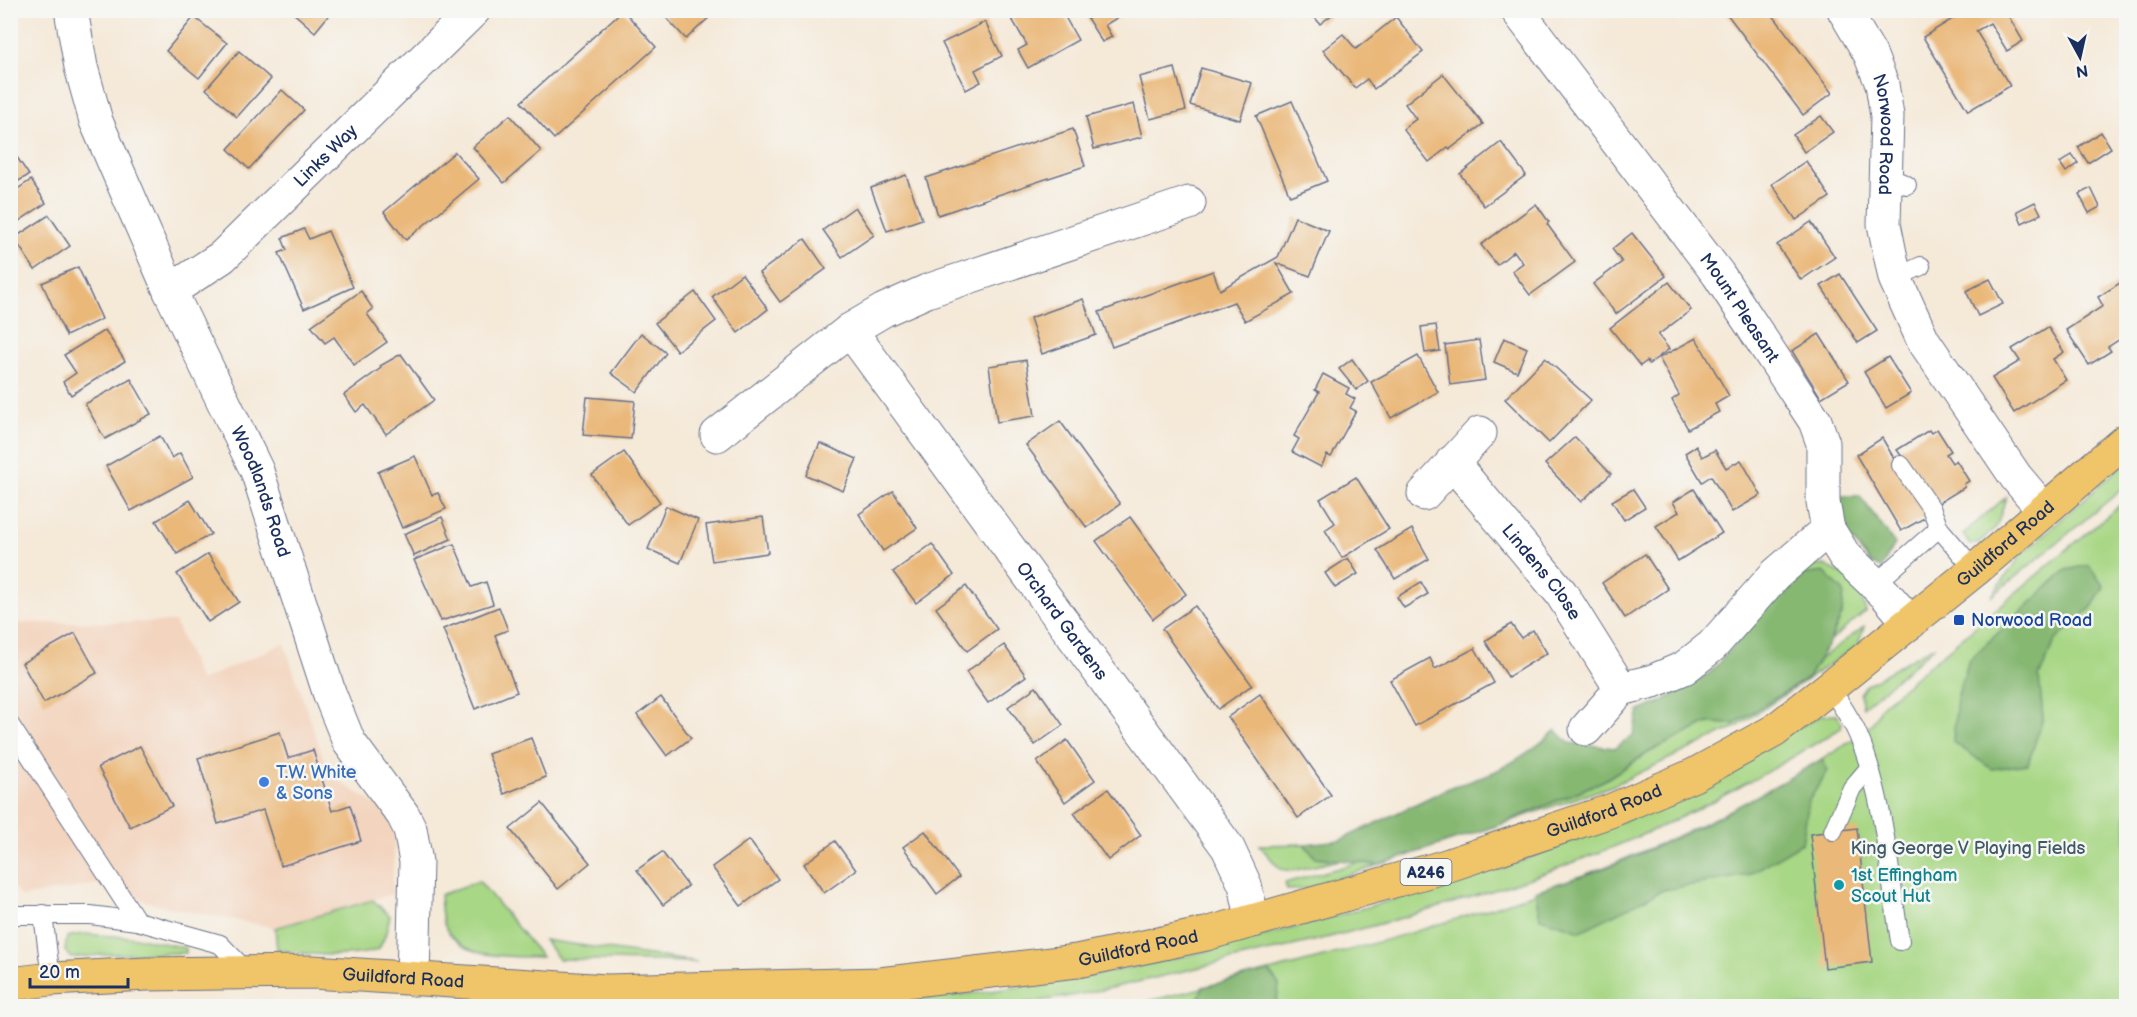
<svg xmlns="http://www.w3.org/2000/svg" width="2137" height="1017" viewBox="0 0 2137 1017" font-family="'Balsamiq Sans',sans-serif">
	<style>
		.built { fill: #f3d4be }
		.green { fill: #a8d785; stroke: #628372; stroke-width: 1.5 }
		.forest { fill: #86b872; stroke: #507468; stroke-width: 1.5 }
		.building { fill: #eab879 }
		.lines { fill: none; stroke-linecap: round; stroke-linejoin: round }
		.lane-casing { stroke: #677089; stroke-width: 20 }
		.street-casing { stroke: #677089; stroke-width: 35 }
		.primary-casing { stroke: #677089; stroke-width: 35 }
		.lane { stroke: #fff; stroke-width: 18 }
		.street { stroke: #fff; stroke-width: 33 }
		.primary { stroke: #f0c469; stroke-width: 33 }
		.transit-dot { fill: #1a4fb4; stroke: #f6f6f2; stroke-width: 2 }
		.shop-dot { fill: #3f7fe0; stroke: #f6f6f2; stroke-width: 2 }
		.culture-dot { fill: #0f9aa8; stroke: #f6f6f2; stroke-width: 2 }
		.labels { text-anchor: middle; stroke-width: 5; stroke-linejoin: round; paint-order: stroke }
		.shield { fill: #f6f6f2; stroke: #5d6b8a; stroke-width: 1.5 }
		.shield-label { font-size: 16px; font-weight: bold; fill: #1b2f5e }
		.street-label { font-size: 18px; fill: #1b2f5e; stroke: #f6f6f2 }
		.transit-label { font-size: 18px; fill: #164399; stroke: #f6f6f2; text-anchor: start }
		.shop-label { font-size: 18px; fill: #366cbe; stroke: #f6f6f2; text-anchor: start }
		.park-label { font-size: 18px; fill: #3e5968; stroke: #f6f6f2 }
		.culture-label { font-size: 18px; fill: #0d838f; stroke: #f6f6f2; text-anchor: start }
	</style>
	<rect width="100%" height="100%" fill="#f6f6f2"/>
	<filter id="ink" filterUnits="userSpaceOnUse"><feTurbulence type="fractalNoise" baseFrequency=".0167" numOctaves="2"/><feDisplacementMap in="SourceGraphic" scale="12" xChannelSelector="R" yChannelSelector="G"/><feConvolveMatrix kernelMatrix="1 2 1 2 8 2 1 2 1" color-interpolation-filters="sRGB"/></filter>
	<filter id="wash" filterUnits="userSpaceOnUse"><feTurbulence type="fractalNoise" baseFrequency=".008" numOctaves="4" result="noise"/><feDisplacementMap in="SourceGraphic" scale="24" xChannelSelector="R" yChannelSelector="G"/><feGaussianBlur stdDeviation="1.35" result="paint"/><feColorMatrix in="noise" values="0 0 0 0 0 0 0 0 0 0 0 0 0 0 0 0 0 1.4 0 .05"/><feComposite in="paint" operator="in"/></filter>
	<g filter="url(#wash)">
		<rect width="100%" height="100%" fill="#f5e9d8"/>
		<!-- built -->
		<path class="built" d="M175,622l25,59 84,-38 38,111 12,24 48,30 10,15 3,14 -3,57 -117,34 -118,-23 -60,-21 -76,13 -11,-15v-259z"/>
		<!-- green -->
		<g class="green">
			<path d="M2126,462v24l-135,111 31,-43z"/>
			<path d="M2006,497l-9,29 -19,18h-9l-6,-10z"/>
			<path d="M2126,500v506h-1011l26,-3c222,-55 451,-109 649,-225 23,-13 62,-35 80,-52 5,-5 8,-14 11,-20z"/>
			<path d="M1823,565c28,11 35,17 43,46l-36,30 12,-27 -48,-38 12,-8z"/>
			<path d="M1864,627l-6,18 -120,81 -124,59 -112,39 101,-43 48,-30 57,-28 26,1 74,-46 9,-17z"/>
			<path d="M1931,647h3l-71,60 -3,-13 6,-9z"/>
			<path d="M1835,714l7,8 -1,6c-70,43 -142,84 -218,115 -131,54 -268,90 -405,120 -74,17 -150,38 -226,43 -64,5 -129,0 -193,0l86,-4 100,-10 120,-19 102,-22 94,-25 205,-59 133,-53 183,-99z"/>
			<path d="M1304,844l11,13 25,3 -48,11 -12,-2 -21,-24z"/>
			<path d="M1360,862l19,3 -73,24 -19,1 -2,-7z"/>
			<path d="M479,881l63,76c-33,-1 -83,4 -98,-33 -3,-8 -3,-20 -4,-29z"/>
			<path d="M373,900l17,16 -5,20 -6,13c-25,10 -76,6 -102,0l-2,-21z"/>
			<path d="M83,934l57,4 46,10v5l-77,1 -37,4 -7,-7 2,-14z"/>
			<path d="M544,940l153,22 -138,-3z"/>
		</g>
		<!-- forest -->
		<g class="forest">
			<path d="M1842,496h18l35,48 -14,24 -11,-5 -35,-46z"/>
			<path d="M2089,565l15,22 -12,20 -37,34 -16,36 4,41 -15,46 -36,5 -39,-27 4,-44 12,-38 97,-90z"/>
			<path d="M1824,572l20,20 -2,22 -12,27 -22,37 -74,46 -26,-1 -57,28 -48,30 -101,43 -123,41 -64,-8 -11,-13 37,-4 112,-54c38,-8 75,-31 103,-56l13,13 46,5 18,-13 6,-24 22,-9 49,-29 84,-97z"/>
			<path d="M1822,759l6,12 -19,29 -7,43 -54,32 -85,15 -82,41 -41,-13 -5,-27c29,-10 59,-18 87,-30 70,-28 135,-64 200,-102z"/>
			<path d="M1269,971l10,14 -3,21h-80l7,-19z"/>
		</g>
		<g id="blocks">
			<!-- building -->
			<g class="building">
				<path d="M290,10h43l-18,22z"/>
				<path d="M623,10l33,37 -102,92 -33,-37z"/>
				<path d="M659,10h58l-31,29z"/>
				<path d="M1015,10h46l17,30 -50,28 -10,-18 9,-5 -18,-31z"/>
				<path d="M1082,10h48l-25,15 7,12 -10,5z"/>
				<path d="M1309,10h29l-18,14z"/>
				<path d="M1724,10h45l63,83 -29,22z"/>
				<path d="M1967,10h38l18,31 -16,10 -17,-28 -14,8 34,55 -42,25 -45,-74z"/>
				<path d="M194,17l33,26 -28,35 -33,-27z"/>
				<path d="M1396,17l27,35 -49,37 -7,-10 -12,9 -32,-38 20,-16 13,15z"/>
				<path d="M985,22l17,34 -27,14 6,12 -15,8 -24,-47z"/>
				<path d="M239,51l32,28 -34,38 -31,-28z"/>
				<path d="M1175,68l11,42 -36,9 -11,-42z"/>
				<path d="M1201,68l51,15 -12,37 -50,-15z"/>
				<path d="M1443,74l40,50 -33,25 -2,-2 -19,15 -26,-33 13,-10 -11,-15z"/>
				<path d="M282,90l22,20 -55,59 -21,-20z"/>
				<path d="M1292,101l35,80 -37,15 -34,-80z"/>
				<path d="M1134,104l8,33 -48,12 -8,-32z"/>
				<path d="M510,115l31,36 -37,32 -31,-36z"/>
				<path d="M1821,116l12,16 -29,20 -11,-17z"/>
				<path d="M1073,129l12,37 -147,49 -12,-37z"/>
				<path d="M2101,132l10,16 -23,15 -10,-16z"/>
				<path d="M1501,142l25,33 -42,31 -24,-32z"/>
				<path d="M10,147l19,28 -19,11z"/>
				<path d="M455,152l24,27 -73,61 -22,-28z"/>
				<path d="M2072,155l6,8 -12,9 -6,-9z"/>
				<path d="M1806,161l24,36 -34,23 -24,-36z"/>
				<path d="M906,175l16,44 -35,12 -16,-43z"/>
				<path d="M31,180l15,23 -36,24v-33z"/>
				<path d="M2091,188l9,19 -11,6 -10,-19z"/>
				<path d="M2035,202l6,12 -19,9 -5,-12z"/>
				<path d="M1536,204l13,18 -2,2 28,38 -45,33 -18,-24 11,-8 -9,-12 -17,14 -16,-20z"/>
				<path d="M855,207l19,28 -32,22 -19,-27z"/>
				<path d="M49,215l21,31 -35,24 -21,-32z"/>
				<path d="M1295,217l34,14 -19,45 -34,-13 18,31 -49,27 -11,-19 -122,45 -13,-35 114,-41 7,19 58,-33z"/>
				<path d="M1811,222l24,35 -34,23 -24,-35z"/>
				<path d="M304,229l5,10 19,-8 25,56 -49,22 -25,-56 8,-3 -5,-12z"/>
				<path d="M1632,233l34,43 -50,38 -23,-30 29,-22 -10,-13z"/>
				<path d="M805,239l21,30 -46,33 -21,-29z"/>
				<path d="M78,267l24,52 -36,17 -24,-53z"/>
				<path d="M742,274l26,35 -30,24 -26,-36z"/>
				<path d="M1840,274l37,57 -19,12 -37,-57z"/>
				<path d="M1990,279l13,25 -25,12 -12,-25z"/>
				<path d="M2126,279v56l-18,12 3,4 -22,14 -23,-35 37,-24 -5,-9z"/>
				<path d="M1669,282l22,28 -33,25 11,14 -20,15 -2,-3 -7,5 -30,-38z"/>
				<path d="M361,291l12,18 -6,5 20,28 -33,23 -20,-28 -9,6 -14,-17z"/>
				<path d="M695,292l21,29 -39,30 -22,-28z"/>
				<path d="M1083,299l13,36 -54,19 -12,-36z"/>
				<path d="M1436,325l4,26 -15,2 -4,-26z"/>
				<path d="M2048,327l16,25 -11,7 13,21 -52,33 -22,-35 28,-17 -8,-12z"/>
				<path d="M105,330l20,31 -54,34 -8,-13 13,-9 -12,-18z"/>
				<path d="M641,333l25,20 -29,39 -26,-19z"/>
				<path d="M1819,334l30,47 -28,17 -29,-47z"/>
				<path d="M1504,338l23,10 -10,24 -23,-10z"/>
				<path d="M1696,338l33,58 -14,8 4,8 -31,17 -16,-29 7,-5 -20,-37z"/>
				<path d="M1479,340l6,40 -35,5 -5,-40z"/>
				<path d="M401,354l33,46 -48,34 -21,-29 -9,7 -12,-17 37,-27 -1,-2z"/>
				<path d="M1418,356l20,36 -47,26 -20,-36z"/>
				<path d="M1888,357l23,36 -25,15 -22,-36z"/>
				<path d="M1545,358l46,42 -42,43 -44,-44z"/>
				<path d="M1352,359l16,22 -12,9 -17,-21z"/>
				<path d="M1026,360l9,56 -38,6 -8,-56z"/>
				<path d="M1323,374l26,14 -3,6 9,5 -5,9 6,3 -25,46 -4,-2 -6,12 -29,-15 7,-13 -5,-3 25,-44 -4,-2z"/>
				<path d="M131,379l20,35 -46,25 -20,-35z"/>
				<path d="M587,397l48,4 -4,38 -48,-4z"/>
				<path d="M1060,421l60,83 -33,24 -61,-83z"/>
				<path d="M1937,429l14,22 -5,3 6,9 4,-3 13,21 -5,3 1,3 -28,17 -40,-54 32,-20 2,3z"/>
				<path d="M160,436l12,22 8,-5 13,24 -62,34 -25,-45z"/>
				<path d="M1575,437l36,37 -30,28 -36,-38z"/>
				<path d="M1882,438l46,78 -27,15 -45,-76z"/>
				<path d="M820,443l37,16 -14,32 -37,-16z"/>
				<path d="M1696,446l6,11 13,-7 11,18 15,-8 20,35 -29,17 -21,-36 -9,6 -17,-29z"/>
				<path d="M624,452l36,50 -32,23 -36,-50z"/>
				<path d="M415,456l17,39 6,-2 8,16 -44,19 -24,-56z"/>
				<path d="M1356,477l33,52 -47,29 -17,-28 10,-7 -15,-24z"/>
				<path d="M1633,489l12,18 -21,13 -12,-19z"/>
				<path d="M1694,489l28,44 -44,28 -22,-35 23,-14 -6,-10z"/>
				<path d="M893,491l24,37 -34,23 -24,-37z"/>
				<path d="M190,500l21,34 -34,20 -21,-33z"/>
				<path d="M666,506l32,14 -18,43 -32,-14z"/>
				<path d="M442,517l9,22 -37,17 -10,-22z"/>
				<path d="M763,517l5,36 -56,8 -6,-36z"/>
				<path d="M1130,517l56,77 -33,25 -57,-78z"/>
				<path d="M1412,529l17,30 -34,20 -18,-29z"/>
				<path d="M454,544l18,43 14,-5 7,22 -52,17 -27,-61z"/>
				<path d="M932,544l22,31 -38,28 -23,-31z"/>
				<path d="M208,554l31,48 -31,20 -31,-48z"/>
				<path d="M1645,554l23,35 -43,29 -23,-35z"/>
				<path d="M1348,558l10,16 -23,14 -10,-15z"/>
				<path d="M1421,582l7,12 -24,14 -7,-11z"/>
				<path d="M966,586l31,43 -30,22 -31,-43z"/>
				<path d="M1195,606l57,79 -34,24 -56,-80z"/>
				<path d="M499,607l9,23 -13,5 22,57 -42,17 -32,-80z"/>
				<path d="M1511,624l10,14 12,-8 14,23 -39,24 -23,-36z"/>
				<path d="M75,633l22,40 -53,30 -22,-40z"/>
				<path d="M1004,645l22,31 -38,27 -22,-31z"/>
				<path d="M1475,648l19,35 -79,43 -25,-46 40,-22 5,11z"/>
				<path d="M1036,687l27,38 -28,20 -27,-38z"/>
				<path d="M1260,694l71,101 -33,23 -70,-101z"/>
				<path d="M661,697l30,41 -24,18 -30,-41z"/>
				<path d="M280,732l8,26 25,-8 19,61 18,-6 11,36 -80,25 -18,-56 -45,14 -20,-66z"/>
				<path d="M531,738l15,39 -42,17 -16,-40z"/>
				<path d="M1067,740l28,40 -30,22 -28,-40z"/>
				<path d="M140,746l32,60 -42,21 -32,-60z"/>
				<path d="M1108,789l33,46 -33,25 -34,-47z"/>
				<path d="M542,803l48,60 -32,26 -48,-60z"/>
				<path d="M1857,828l15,134 -47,6 -15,-134z"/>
				<path d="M925,831l34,46 -22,17 -34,-47z"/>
				<path d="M749,840l29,39 -37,27 -29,-39z"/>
				<path d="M835,841l21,29 -32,23 -20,-29z"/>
				<path d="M662,852l26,34 -25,19 -26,-35z"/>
			</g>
		</g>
	</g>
	<g filter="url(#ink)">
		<use href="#blocks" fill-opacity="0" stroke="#677089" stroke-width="1.5"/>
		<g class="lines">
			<defs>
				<g id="lane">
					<path d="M1884,175l23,10"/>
					<path d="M1895,278l26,-12"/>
					<path d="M1901,465l30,43 8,20"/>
					<path d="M1874,585l65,-57 36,42"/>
					<path d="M1830,687c9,15 21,31 28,48 27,63 31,139 42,206"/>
					<path d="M10,725l127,196"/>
					<path d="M1833,831l19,-43 17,-20"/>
					<path d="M43,914l8,65"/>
					<path d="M10,915h80l47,6 83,23 28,29"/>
				</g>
				<g id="street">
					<path id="s1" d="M71,10l10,57 15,54 74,170 87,180 73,224 19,47 54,73 7,14 6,33 -3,117"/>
					<path id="s2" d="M1517,10l201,264 97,147 8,22v59l5,27 16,26 42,40 24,28"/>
					<path id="s3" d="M1844,10l26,44 12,30 5,32 -3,108 11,54 28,62 93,137 27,32"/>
					<path id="s4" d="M170,291l52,-34 252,-247"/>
					<path id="s5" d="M850,330l378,518 17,37 8,36"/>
					<path d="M717,435l133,-105 34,-20 43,-19 262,-88"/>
					<path id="s6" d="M1452,462l109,131 60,96"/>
					<path d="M1424,494l56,-61"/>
					<path d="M1586,729l35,-40 32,-8 31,-13 28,-22 63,-71 53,-46"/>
				</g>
				<g id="primary">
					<path id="s7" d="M10,984l41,-5 96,-5 166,-2 294,19 273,-7 197,-23 129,-27 237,-67 167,-56 84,-36 80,-44 56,-44 145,-117 151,-130"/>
				</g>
			</defs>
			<!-- lane casing -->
			<use href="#lane" class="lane-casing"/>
			<!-- street casing -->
			<use href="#street" class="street-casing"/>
			<!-- primary casing -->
			<use href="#primary" class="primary-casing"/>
			<!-- lane -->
			<use href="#lane" class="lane"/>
			<!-- street -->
			<use href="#street" class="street"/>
			<!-- primary -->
			<use href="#primary" class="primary"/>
		</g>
	</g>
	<!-- markers -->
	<rect class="transit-dot" x="1953" y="614" width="12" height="12" rx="3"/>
	<circle class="shop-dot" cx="264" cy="782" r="6"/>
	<circle class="culture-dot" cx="1839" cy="885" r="6"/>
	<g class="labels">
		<!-- shield labels -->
		<rect class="shield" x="1400.5" y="859" width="51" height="26" rx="4.5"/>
		<g class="shield-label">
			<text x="1426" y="878">A246</text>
		</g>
		<!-- street labels -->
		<g class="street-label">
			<text dy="6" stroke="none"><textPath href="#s3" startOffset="134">Norwood Road</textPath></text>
			<text dy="6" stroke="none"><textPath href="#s4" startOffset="207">Links Way</textPath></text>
			<text dy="6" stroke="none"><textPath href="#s2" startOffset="372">Mount Pleasant</textPath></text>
			<text dy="6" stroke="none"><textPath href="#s1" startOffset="520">Woodlands Road</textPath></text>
			<text dy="6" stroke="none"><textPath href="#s7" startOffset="2104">Guildford Road</textPath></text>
			<text dy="6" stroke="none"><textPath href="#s6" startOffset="142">Lindens Close</textPath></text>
			<text dy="6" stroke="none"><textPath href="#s5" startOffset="360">Orchard Gardens</textPath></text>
			<text dy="6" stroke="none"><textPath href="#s7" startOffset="1618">Guildford Road</textPath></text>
			<text dy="6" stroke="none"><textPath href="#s7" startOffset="1132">Guildford Road</textPath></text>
			<text dy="6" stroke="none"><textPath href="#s7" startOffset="394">Guildford Road</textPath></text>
		</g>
		<!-- transit labels -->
		<g class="transit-label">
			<text x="1971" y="626">Norwood Road</text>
		</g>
		<!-- shop labels -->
		<g class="shop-label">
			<text x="276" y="778">T.W. White<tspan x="276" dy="21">&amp; Sons</tspan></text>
		</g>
		<!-- park labels -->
		<g class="park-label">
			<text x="1968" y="854">King George V Playing Fields</text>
		</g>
		<!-- culture labels -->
		<g class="culture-label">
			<text x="1851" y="881">1st Effingham<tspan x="1851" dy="21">Scout Hut</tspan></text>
		</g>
	</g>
	<!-- margin -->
	<rect width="2137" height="1017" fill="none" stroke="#f6f6f2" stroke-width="36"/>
	<!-- north arrow -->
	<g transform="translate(2080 57) rotate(172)" stroke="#f6f6f2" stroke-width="4.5" paint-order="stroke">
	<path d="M0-4.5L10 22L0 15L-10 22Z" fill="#1b2f5e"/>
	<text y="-9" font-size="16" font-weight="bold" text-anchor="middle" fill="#1b2f5e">N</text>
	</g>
	<!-- scale -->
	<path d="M30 978v9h98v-9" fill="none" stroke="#1b2f5e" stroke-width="3"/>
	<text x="39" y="978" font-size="18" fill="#1b2f5e" stroke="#f6f6f2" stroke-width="4.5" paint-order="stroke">20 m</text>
</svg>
